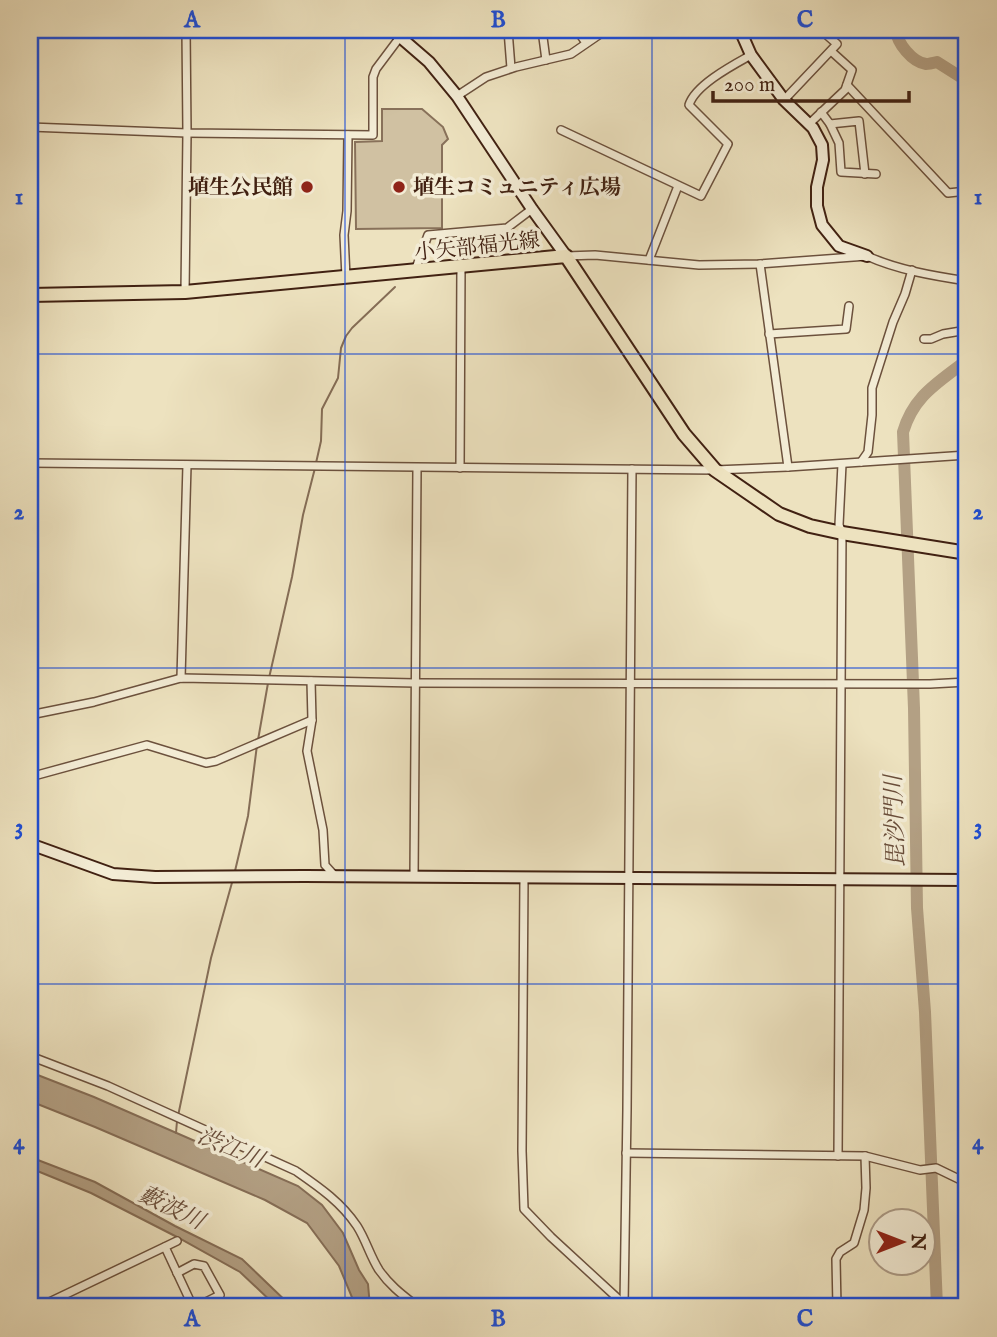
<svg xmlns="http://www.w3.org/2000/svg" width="997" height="1337" viewBox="0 0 997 1337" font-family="'IM FELL English','Noto Serif JP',serif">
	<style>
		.green { fill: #d0c1a2; stroke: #88715a; stroke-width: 2 }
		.water { fill: #b3a084; stroke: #856d56; stroke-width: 2 }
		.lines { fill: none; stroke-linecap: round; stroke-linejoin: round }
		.stream { stroke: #856d56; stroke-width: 2 }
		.river { stroke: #b3a084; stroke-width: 12 }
		.street-casing { stroke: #6c513d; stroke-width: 10 }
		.secondary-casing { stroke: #412112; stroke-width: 14 }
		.primary-casing { stroke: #412112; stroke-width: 16 }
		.street { stroke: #f3ecd5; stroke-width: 7 }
		.secondary { stroke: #f3ecd5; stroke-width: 10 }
		.primary { stroke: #ede2bf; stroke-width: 12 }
		.grid { fill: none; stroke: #1d4ed8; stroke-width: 2; stroke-opacity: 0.55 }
		.poi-dot { fill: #8f2418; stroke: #f3ecd5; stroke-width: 2.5 }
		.labels { text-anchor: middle; stroke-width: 7; stroke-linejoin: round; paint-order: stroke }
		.poi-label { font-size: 21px; font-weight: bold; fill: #412112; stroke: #f3ecd5; text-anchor: end }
		.street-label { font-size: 21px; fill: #412112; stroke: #f3ecd5 }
		.water-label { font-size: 23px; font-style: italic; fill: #694d3a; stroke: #f3ecd5 }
		.neatline { fill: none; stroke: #1d4ed8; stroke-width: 2.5 }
		.grid-label { font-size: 23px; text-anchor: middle; font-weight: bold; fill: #1d4ed8 }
	</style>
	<rect width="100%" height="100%" fill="#ede2bf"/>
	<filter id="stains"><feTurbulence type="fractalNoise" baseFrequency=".00286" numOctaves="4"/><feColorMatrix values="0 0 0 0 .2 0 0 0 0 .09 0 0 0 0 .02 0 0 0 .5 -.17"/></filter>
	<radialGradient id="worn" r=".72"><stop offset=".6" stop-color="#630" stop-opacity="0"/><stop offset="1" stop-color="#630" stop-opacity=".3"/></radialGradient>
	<!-- green -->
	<path class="green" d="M382,109h40l21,18 5,12 -6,6v83l-86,1 -1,-87 27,-1z"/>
	<!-- water -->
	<g class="water">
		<path d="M30,1072l64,25 204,89 24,19 21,28 16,37 9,14 2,23h-14l-17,-41 -32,-43 -42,-23 -170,-73 -65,-26z"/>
		<path d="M30,1157l65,25 80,44 67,33 50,48h-15l-37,-35 -63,-35 -86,-44 -61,-25z"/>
	</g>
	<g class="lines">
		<!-- stream -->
		<g class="stream">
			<path d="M316,463l5,-22 1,-32 16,-31 3,-30 5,-12 6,-8 43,-41"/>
			<path d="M269,678l23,-101 11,-62 12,-47"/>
			<path d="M258,740l10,-57"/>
			<path d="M235,871l13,-55 9,-71"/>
			<path d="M178,1116l33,-158 22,-79"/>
			<path d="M176,1133l1,-12"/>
		</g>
		<!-- river -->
		<g class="river">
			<path d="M896,30c1,13 16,32 30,34 3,0 7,-1 11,-2l30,19"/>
			<path d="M937,1307l-12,-295 -8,-104 -3,-200 -11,-276c11,-37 35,-49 64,-72"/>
		</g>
		<defs>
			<g id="street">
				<path d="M508,30l3,38"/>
				<path d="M542,30l4,30"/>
				<path d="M577,30l9,13"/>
				<path d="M656,30l20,1 2,-1"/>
				<path d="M744,40l9,-10"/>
				<path d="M847,85l101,108 19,-2"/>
				<path d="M457,96l29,-19 30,-10 55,-13 35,-24"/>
				<path d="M784,100l53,-56 -16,-14"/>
				<path d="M821,112l9,12 29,-3 6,53"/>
				<path d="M809,124l36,-34 7,-20 -21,-19"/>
				<path d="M830,124l9,19 2,29 35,2"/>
				<path d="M30,127l157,6 186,2v-58l3,-8 24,-32"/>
				<path d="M561,130l140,66 27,-52 -39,-39c6,-20 44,-40 62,-50"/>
				<path d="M566,256l29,-1 104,10 61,-1 107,-8c31,14 67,20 100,25"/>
				<path d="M649,260l29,-74"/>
				<path d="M760,264l28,203"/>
				<path d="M415,271l13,-36 79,-7 25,-19"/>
				<path d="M346,277l-2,-42 3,-24 1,-76"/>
				<path d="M185,292l2,-159 -1,-103"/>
				<path d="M769,334l77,-5 3,-23"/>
				<path d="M924,339h7l12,-5 24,-4"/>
				<path d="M861,462l7,-10 4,-37v-27l21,-66 12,-28 7,-24"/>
				<path d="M30,463l685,7 73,-3 179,-12"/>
				<path d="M460,468l1,-202"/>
				<path d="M181,678l6,-213"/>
				<path d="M311,681l1,39 -5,31 16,79 2,35 10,11"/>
				<path d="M30,715l64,-13 87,-24 234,5 515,1 37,-2"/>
				<path d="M30,777l117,-32 59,18 10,-2 96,-41"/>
				<path d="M414,877l3,-409"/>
				<path d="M524,878l-2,273 2,58 27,28 75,69"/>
				<path d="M30,1056l78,30 188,85c23,16 45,31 61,55 9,14 13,30 22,44 11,16 25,26 39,37"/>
				<path d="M626,1153l239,3 55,14 16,-2 31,15"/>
				<path d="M838,1156l4,-623 -3,-8 3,-61"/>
				<path d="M165,1247l28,60"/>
				<path d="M177,1273l17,-9 10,2 16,29 -24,12"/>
				<path d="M624,1305l3,-195 5,-641"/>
				<path d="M39,1307l138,-66"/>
				<path d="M837,1307l-1,-48 4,-7 14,-9 10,-33 2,-22 -1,-32"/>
			</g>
			<g id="secondary">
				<path d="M392,30l37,32 28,34 75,113 34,47"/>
				<path d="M740,30l11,25 33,45 29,28 9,17 1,15 -6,27v19l5,19 17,21 28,10"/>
				<path d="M30,844l83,30 42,3 150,-1 662,4"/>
			</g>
			<path id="primary" d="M30,295l155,-3 381,-36 118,178 31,36 64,44 31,12 32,7 125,20"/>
		</defs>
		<!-- street casing -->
		<use href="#street" class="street-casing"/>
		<!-- secondary casing -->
		<use href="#secondary" class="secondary-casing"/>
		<!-- primary casing -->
		<use href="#primary" class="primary-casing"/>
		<!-- street -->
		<use href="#street" class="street"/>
		<!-- secondary -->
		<use href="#secondary" class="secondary"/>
		<!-- primary -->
		<use href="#primary" class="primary"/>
	</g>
	<!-- grid -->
	<path class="grid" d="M345,30v1277M652,30v1277M30,354h937M30,668h937M30,984h937"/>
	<!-- markers -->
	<g class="poi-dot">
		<circle cx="307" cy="187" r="7"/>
		<circle cx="399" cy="187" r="7"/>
	</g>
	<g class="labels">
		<!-- poi labels -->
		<g class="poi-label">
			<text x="293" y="194">埴生公民館</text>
			<text x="413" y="194" text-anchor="start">埴生コミュニティ広場</text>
		</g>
		<!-- street labels -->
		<g class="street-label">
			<text transform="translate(477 246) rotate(-6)" y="7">小矢部福光線</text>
		</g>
		<!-- water labels -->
		<g class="water-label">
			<text transform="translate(894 821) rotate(-92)" y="8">毘沙門川</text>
			<text transform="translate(231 1147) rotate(23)" y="8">渋江川</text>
			<text transform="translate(172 1207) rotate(26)" y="8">藪波川</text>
		</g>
	</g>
	<!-- margin -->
	<rect width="997" height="1337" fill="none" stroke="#ede2bf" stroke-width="77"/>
	<!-- north arrow -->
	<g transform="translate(902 1242) rotate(90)"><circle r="33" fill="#f3ecd5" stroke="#ac9b87" stroke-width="2"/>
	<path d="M0-5L12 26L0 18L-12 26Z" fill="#8f2418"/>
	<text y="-10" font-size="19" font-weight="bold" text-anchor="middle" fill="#412112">N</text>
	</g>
	<!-- scale -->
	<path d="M713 91v10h196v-10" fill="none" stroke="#412112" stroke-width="3.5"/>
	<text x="724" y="91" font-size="21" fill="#412112" stroke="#f3ecd5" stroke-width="5" paint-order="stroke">200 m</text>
	<rect x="38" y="38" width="920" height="1260" class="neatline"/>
	<g class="grid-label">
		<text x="192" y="27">A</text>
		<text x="498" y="27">B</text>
		<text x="805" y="27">C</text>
		<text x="19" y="204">1</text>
		<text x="978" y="204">1</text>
		<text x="19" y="519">2</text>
		<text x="978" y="519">2</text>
		<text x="19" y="834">3</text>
		<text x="978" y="834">3</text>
		<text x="19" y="1149">4</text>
		<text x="978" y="1149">4</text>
		<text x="192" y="1326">A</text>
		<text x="498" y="1326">B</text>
		<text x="805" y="1326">C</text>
	</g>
	<rect width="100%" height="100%" filter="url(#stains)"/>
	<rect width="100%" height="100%" fill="url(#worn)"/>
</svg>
